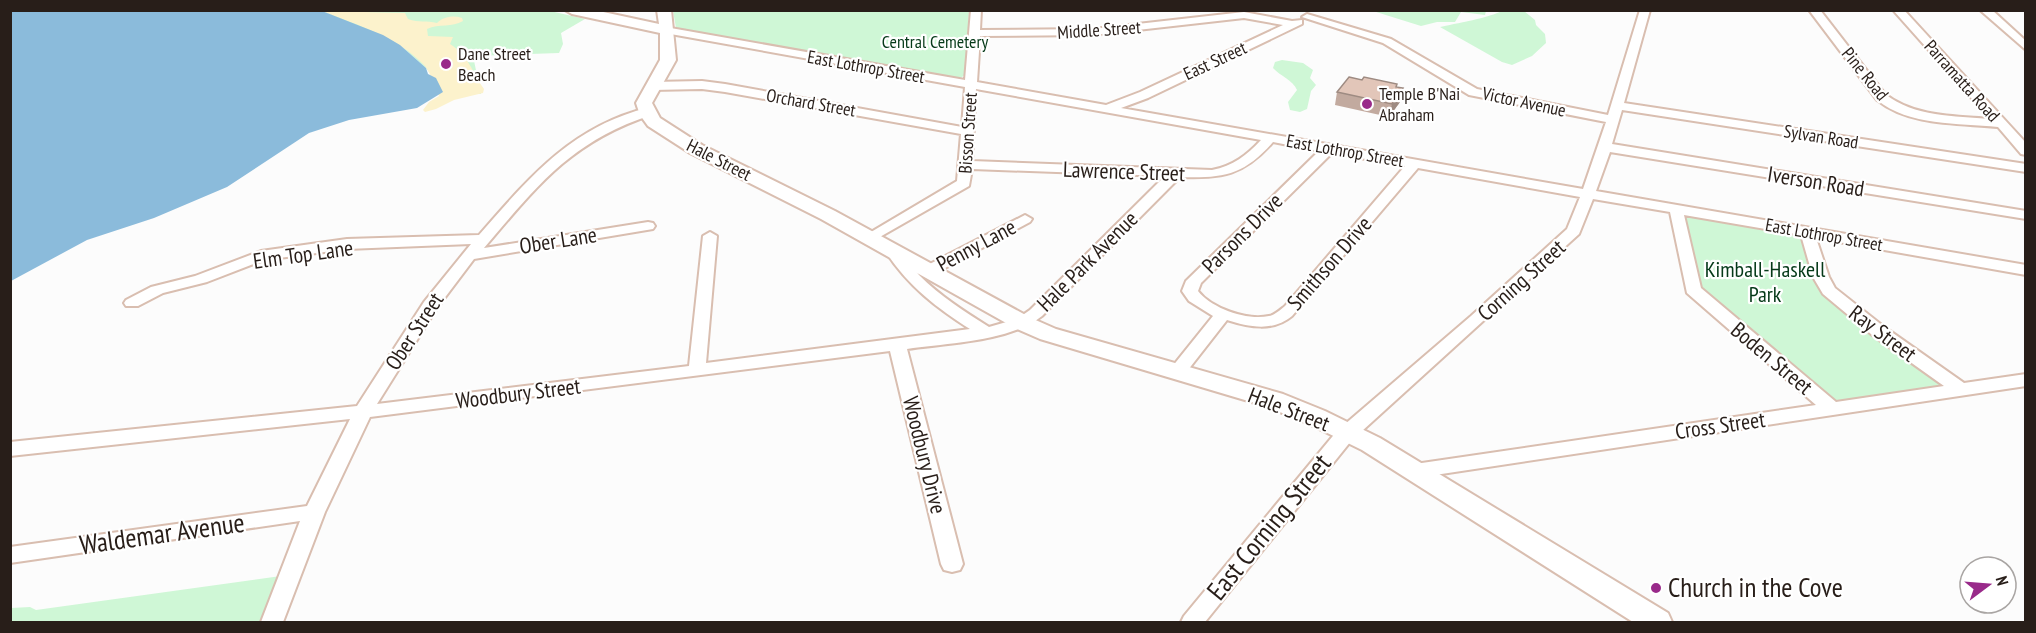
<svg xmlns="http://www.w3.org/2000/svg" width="2036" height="633" viewBox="0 0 2036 633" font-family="'PT Sans Narrow',sans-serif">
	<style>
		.green { fill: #cff7d6 }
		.sand { fill: #fcf2cc }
		.water { fill: #8bbbdb }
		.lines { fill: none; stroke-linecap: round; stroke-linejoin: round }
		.minor-casing { stroke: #d9beb0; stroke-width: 4 }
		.major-casing { stroke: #d9beb0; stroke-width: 4 }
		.minor { fill: #fff; fill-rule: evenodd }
		.major { fill: #fff; fill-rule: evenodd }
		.wall { fill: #c2aa9f }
		.shaded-wall { fill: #9e8b82 }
		.building { fill: #e2c6b9; stroke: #9e8b82; stroke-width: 1.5 }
		.poi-dot { fill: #992a8a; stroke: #fff; stroke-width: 2 }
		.labels { text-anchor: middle; stroke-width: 4.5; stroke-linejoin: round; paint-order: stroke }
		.far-street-label { font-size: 18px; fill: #281e19; stroke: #fff }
		.far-park-label { font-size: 18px; fill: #053918; stroke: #fff }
		.far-poi-label { font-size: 18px; fill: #281e19; stroke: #fff; text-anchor: start }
		.street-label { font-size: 22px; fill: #281e19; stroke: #fff }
		.park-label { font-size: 22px; fill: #053918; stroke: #fff }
		.near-street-label { font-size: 27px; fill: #281e19; stroke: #fff }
		.near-poi-label { font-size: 27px; fill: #281e19; stroke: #fff; text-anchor: start }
	</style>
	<rect width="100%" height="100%" fill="#fcfcfc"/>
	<!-- green -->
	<g class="green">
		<path d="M546,10l39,9 -24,14 2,11 -4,9 -86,3 8,38 -38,-4 -17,-22 -26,-23 -78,-34z"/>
		<path d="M673,11h296l-4,64 -6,4 -280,-49 -3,-2z"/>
		<path d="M1373,11l112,-1 1,1 -1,4 -24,-3 -6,10h-18l-16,4z"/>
		<path d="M1501,11h23l11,9 1,5 9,9 1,9 -14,13 -20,9 -10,-3 -62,-35c13,-3 53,-10 61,-16z"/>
		<path d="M1282,60l21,3 10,7 -3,8 6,7 -5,6 -4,18 -7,3 -10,-2 -2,-8 9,-12c-4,-10 -17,-14 -24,-22l2,-6z"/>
		<path d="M1673,211l134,21 14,45 140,113 -129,19 -139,-119z"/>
		<path d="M288,575l-16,47h-261v-14l19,-1 6,3z"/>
	</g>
	<!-- sand -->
	<path class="sand" d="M322,11l83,2 3,6c11,4 18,1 29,4 6,-6 16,-8 25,-5l1,3c-11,7 -24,2 -36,8l1,7 25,1 -3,7c19,12 22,28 34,45l-1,4 -29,7 -18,9 -11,3 -2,-2 6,-8 10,-6c-5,-9 -8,-23 -14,-30 -27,-29 -68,-41 -103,-55z"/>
	<!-- water -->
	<path class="water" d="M10,11h312l61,24 17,10 26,23 2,6 8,4 7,14 -26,16 -68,12 -40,13 -82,54 -73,31 -67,22 -76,41z"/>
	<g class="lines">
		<defs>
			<g id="minor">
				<path d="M971,10h10l-1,20 113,-1 151,-17 48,9 10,-1v4l-154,74 -27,10 462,81 23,-67 -137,-27 -86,-52 -81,-26 5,-3 84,25 86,50 131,26 32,-105h10l-26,93 402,61v8l-404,-62 -10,34 414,67v8l-416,-67 -14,39 430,74v10l-210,-37 13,39 6,11 48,38 81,57 62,-9v12l-611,92 -7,-2 -3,-5 3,-5 7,-2 401,-59 -129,-112 -17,-81 -77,-13 -14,35 -228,207 -146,181h-24l3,-6 153,-185 134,-115 96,-87 13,-32 -162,-29 -126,148c-19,16 -43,11 -65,4l-43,55h-12l-3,-4 3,-4 41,-51 -24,-15 -7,-10 4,-10 133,-130 -46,-9c-30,34 -50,36 -93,35l-138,139c-33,26 -94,27 -135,33l56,215 -3,6 -8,2 -8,-2 -3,-6 -51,-213 -520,66 -45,95 -42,110h-22l39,-101 -290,42v-16l297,-41 43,-87 -340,37v-14l347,-36 67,-104 47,-58 -124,5 -83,11 -57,22 -44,11 -25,13h-12l-2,-3 2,-3 25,-13 44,-11 66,-25 86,-12 132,-4c49,-56 92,-108 168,-127l6,4 -2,3c-81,27 -114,71 -167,133l164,-26 5,1 2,3 -2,3 -179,30 -37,49 -60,96 312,-38 14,-130 7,-4 7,4 -11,127 264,-34c-33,-21 -62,-43 -84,-77l8,-5c10,3 18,20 25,28 21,21 46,37 70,52l28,-8 13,-9 135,-134 -193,-7 -3,17 -98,56 -7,-4 2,-3 91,-54 4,-47 -236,-42 -23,-3 -50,1 -6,-4 6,-4 50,-1 23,3 237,43 3,-40 -300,-54 -5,-3 5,-3 300,53zM1244,18l39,7 -143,67 -34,13 -129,-23 3,-46 113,-1zM976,89l285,51c-14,15 -28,26 -49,30l-240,-9zM1332,153l73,13 -120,140c-5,4 -10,9 -16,10 -22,5 -58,-8 -71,-25l3,-8zM1684,215l117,20 12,42 10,17 48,40 73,52 -108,16 -135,-114z"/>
				<path d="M1809,10h11l65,84c29,23 70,22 105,25l-97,-109h11l122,133v12l-5,-1 -23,-27c-40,-4 -89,-1 -121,-27z"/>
				<path d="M1980,10h12l34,31v9z"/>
				<path d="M1025,215l7,4 -2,3 -96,52 -6,2 -8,-5 2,-3z"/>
			</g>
			<path id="major" d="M565,10h29l65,14 -2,-14h14l5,50 -24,43 8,15 42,27 133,66 196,107 25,11 227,65 42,17 55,27 288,175 4,9h-39l-271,-172 -55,-27 -42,-17 -225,-67 -25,-11 -194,-109 -131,-66 -42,-27 -8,-11 -4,-12 24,-43v-27l-88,-19z"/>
		</defs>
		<!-- minor casing -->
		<use href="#minor" class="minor-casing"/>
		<!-- major casing -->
		<use href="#major" class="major-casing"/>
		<!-- minor -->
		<use href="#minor" class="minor"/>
		<!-- major -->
		<use href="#major" class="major"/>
	</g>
	<!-- wall -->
	<path class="wall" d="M1403,88l-3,14 -11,15 -54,-12 2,-13z"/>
	<!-- shaded-wall -->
	<path class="shaded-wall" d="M1403,88l-3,14 -11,15 3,-13z"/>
	<!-- building -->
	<path class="building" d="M1349,77l13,3 2,-3 33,7 -1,3 7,1 -11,16 -55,-12z"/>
	<!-- markers -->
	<g class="poi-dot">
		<circle cx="446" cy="64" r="6"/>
		<circle cx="1367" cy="104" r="6"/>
		<circle cx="1656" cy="588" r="6"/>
	</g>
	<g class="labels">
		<!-- far-street labels -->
		<g class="far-street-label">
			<text transform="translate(1099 30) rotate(-4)" y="6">Middle Street</text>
			<text transform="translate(1215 61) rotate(-25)" y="6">East Street</text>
			<text transform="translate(866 67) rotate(10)" y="6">East Lothrop Street</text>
			<text transform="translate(1865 74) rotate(51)" y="6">Pine Road</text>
			<text transform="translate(1962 81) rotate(48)" y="6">Parramatta Road</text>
			<text transform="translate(1524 102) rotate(12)" y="6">Victor Avenue</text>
			<text transform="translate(811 103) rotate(10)" y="6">Orchard Street</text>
			<text transform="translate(968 133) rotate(-86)" y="6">Bisson Street</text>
			<text transform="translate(1821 137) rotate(9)" y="6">Sylvan Road</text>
			<text transform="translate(1345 151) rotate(10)" y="6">East Lothrop Street</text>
			<text transform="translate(719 160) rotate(27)" y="6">Hale Street</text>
			<text transform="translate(1824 235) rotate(10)" y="6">East Lothrop Street</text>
		</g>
		<!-- far-park labels -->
		<g class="far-park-label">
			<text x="935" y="48">Central Cemetery</text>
		</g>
		<!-- far-poi labels -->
		<g class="far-poi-label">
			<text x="458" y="60">Dane Street<tspan x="458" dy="21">Beach</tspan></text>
			<text x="1379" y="100">Temple B'Nai<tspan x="1379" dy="21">Abraham</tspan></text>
		</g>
		<!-- street labels -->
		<g class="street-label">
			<text transform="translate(1124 171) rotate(2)" y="8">Lawrence Street</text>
			<text transform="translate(1816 181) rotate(9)" y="8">Iverson Road</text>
			<text transform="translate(1242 233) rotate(-45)" y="8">Parsons Drive</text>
			<text transform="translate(558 240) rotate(-9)" y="8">Ober Lane</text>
			<text transform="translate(976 245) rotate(-28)" y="8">Penny Lane</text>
			<text transform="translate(303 254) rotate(-8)" y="8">Elm Top Lane</text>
			<text transform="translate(1087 261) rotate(-45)" y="8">Hale Park Avenue</text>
			<text transform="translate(1329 263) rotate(-49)" y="8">Smithson Drive</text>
			<text transform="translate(1521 280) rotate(-42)" y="8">Corning Street</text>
			<text transform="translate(414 331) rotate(-57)" y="8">Ober Street</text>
			<text transform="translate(1883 333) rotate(37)" y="8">Ray Street</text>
			<text transform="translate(1772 358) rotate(40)" y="8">Boden Street</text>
			<text transform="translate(518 393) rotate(-7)" y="8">Woodbury Street</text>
			<text transform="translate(1289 409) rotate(21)" y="8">Hale Street</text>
			<text transform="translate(1720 425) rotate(-8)" y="8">Cross Street</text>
			<text transform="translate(925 455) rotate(76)" y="8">Woodbury Drive</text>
		</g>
		<!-- park labels -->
		<g class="park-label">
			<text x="1765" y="277">Kimball-Haskell<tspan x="1765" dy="25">Park</tspan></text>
		</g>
		<!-- near-street labels -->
		<g class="near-street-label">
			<text transform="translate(1269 527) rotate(-51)" y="9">East Corning Street</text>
			<text transform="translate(162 534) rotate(-8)" y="9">Waldemar Avenue</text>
		</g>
		<!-- near-poi labels -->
		<g class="near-poi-label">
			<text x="1668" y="597">Church in the Cove</text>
		</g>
	</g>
	<!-- border -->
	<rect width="2036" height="633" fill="none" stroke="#281e19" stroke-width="24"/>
	<!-- north arrow -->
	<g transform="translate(1988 585) rotate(74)"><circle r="28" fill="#ffffff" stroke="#a9a5a3" stroke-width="1.5"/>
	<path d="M0-4.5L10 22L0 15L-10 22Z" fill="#992a8a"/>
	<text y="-9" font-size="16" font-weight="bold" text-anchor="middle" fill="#281e19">N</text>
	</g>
</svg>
